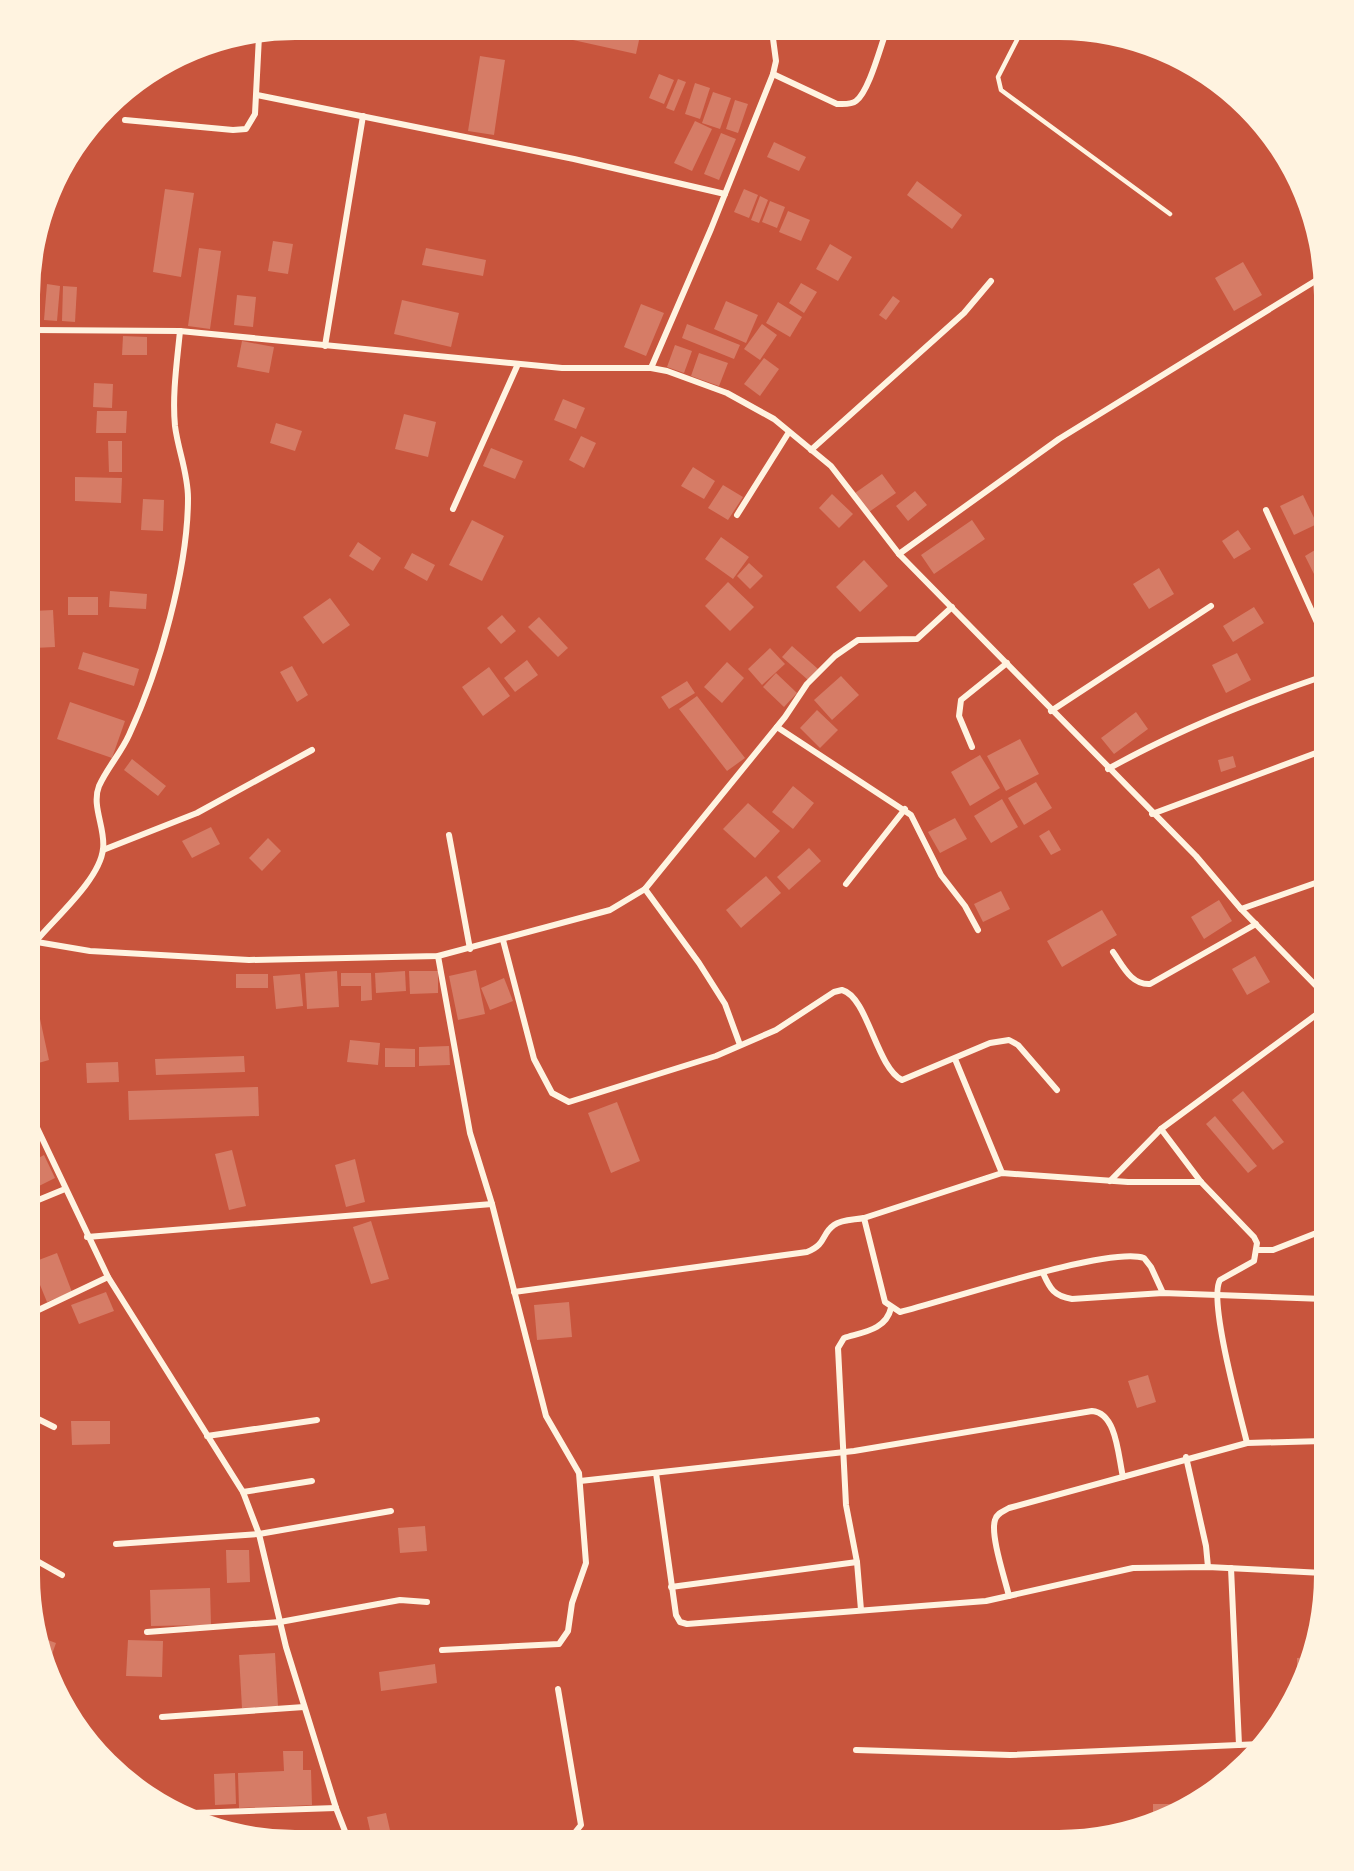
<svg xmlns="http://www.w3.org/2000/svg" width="1354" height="1871" viewBox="0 0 1354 1871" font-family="'Source Sans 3',sans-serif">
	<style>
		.building { fill: #d67c66 }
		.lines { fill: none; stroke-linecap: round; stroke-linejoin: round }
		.service { stroke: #fff3e0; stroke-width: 4.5 }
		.minor { stroke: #fff3e0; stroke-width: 6 }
	</style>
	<rect width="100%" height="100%" fill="#c8553d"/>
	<!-- building -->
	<g class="building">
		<path d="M565,31h76l-5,23 -72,-16z"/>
		<path d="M480,56l25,4 -11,75 -26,-4z"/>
		<path d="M659,74l15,6 -10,24 -15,-6z"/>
		<path d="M678,79l8,3 -12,29 -8,-3z"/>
		<path d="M695,83l15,5 -10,31 -15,-5z"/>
		<path d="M713,92l18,6 -11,31 -18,-6z"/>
		<path d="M735,100l13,4 -10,29 -12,-4z"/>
		<path d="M695,121l17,8 -20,42 -18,-8z"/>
		<path d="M721,133l15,6 -17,41 -15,-6z"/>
		<path d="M774,142l32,15 -7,14 -32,-14z"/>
		<path d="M917,181l45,34 -10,14 -45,-34z"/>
		<path d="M165,189l29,4 -13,84 -28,-5z"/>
		<path d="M744,189l14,6 -9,23 -15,-6z"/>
		<path d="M760,196l8,4 -9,23 -8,-3z"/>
		<path d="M770,201l15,6 -8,21 -15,-6z"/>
		<path d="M788,211l22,9 -9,21 -22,-9z"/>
		<path d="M273,241l20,3 -5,30 -20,-3z"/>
		<path d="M830,244l22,13 -14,24 -22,-12z"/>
		<path d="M199,248l22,3 -11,78 -22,-3z"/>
		<path d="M426,248l60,12 -3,16 -61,-11z"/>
		<path d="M1243,262l19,33 -28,16 -19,-33z"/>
		<path d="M32,270h6l-4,28h-2z"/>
		<path d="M801,283l16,9 -13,21 -15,-10z"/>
		<path d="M47,284l13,2 -3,35 -13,-1z"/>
		<path d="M63,286l14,1 -2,35 -13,-1z"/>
		<path d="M237,295l19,2 -3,30 -19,-2z"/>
		<path d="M893,296l7,5 -14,19 -7,-5z"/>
		<path d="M402,300l57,13 -8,34 -57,-13z"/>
		<path d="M726,301l32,14 -12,28 -32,-14z"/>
		<path d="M778,302l24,15 -12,20 -24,-14z"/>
		<path d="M641,304l23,9 -18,43 -22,-9z"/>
		<path d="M687,324l53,21 -6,14 -52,-21z"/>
		<path d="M762,324l15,11 -17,25 -16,-11z"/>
		<path d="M123,336l24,1v18h-25z"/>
		<path d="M242,341l32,6 -5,26 -32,-6z"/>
		<path d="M675,345l17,6 -8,22 -17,-6z"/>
		<path d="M699,353l29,10 -9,23 -28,-10z"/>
		<path d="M764,358l15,11 -19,27 -16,-12z"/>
		<path d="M94,383l19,1 -1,24 -19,-1z"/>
		<path d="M32,394l7,1 -4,30 -3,-1z"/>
		<path d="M563,399l22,9 -9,21 -22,-9z"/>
		<path d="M97,411h30l-1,22h-30z"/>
		<path d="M404,414l32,8 -8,35 -33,-8z"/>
		<path d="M276,423l26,8 -7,20 -25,-8z"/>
		<path d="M581,436l15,7 -12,25 -15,-8z"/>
		<path d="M108,441h14v31h-13z"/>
		<path d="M491,448l32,13 -8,18 -32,-13z"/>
		<path d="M693,467l22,14 -11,18 -23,-13z"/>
		<path d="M882,474l14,19 -27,19 -14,-19z"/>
		<path d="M75,477l47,1 -1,25 -46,-2z"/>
		<path d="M723,485l20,12 -15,23 -20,-12z"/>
		<path d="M915,491l12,14 -19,16 -12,-15z"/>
		<path d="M832,494l21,20 -14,14 -20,-20z"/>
		<path d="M1303,495l14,29 -23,11 -14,-29z"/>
		<path d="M143,499l21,1 -1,31 -22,-1z"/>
		<path d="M472,520l32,16 -22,45 -33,-16z"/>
		<path d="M972,520l13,19 -51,35 -13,-19z"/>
		<path d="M1238,530l13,19 -17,10 -12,-18z"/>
		<path d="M721,537l28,20 -16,22 -28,-20z"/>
		<path d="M358,542l23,16 -8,13 -24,-15z"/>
		<path d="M1320,547l4,7v18l-9,4 -10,-20z"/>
		<path d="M412,553l23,12 -8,16 -23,-13z"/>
		<path d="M864,560l24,26 -28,26 -24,-25z"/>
		<path d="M749,563l14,13 -13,13 -13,-13z"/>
		<path d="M1159,568l15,26 -25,15 -16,-25z"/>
		<rect x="32" y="572" width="5" height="30"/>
		<path d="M728,582l26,25 -24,24 -25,-25z"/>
		<path d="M110,591l37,3 -1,15 -37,-2z"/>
		<rect x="68" y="597" width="30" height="18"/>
		<path d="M330,598l20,27 -27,19 -20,-27z"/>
		<path d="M1254,607l10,16 -31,19 -10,-16z"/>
		<path d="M53,610l2,37 -21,1 -2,-37z"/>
		<path d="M502,615l14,16 -15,13 -14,-16z"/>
		<path d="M539,617l29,31 -10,9 -30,-30z"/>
		<path d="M792,646l26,23 -10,11 -26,-23z"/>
		<path d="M770,648l15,16 -23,21 -14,-16z"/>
		<path d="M83,652l56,17 -5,17 -56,-17z"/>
		<path d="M1237,653l14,27 -25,13 -14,-28z"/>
		<path d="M527,660l11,15 -23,17 -11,-14z"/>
		<path d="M727,662l17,16 -22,25 -18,-16z"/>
		<path d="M292,666l16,29 -11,7 -17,-30z"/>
		<path d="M489,667l21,29 -27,20 -21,-29z"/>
		<path d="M776,673l21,20 -13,14 -21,-20z"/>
		<path d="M841,676l18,19 -27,25 -18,-20z"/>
		<path d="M687,681l8,12 -26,16 -8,-12z"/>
		<path d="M697,696l48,62 -18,13 -48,-62z"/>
		<path d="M70,702l55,19 -13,37 -55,-19z"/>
		<path d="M817,710l21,20 -18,18 -20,-20z"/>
		<path d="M1136,712l12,17 -34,25 -13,-16z"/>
		<path d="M1020,739l19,35 -33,17 -19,-35z"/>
		<path d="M980,755l20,33 -30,18 -19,-34z"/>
		<path d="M1233,756l3,11 -15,5 -3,-12z"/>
		<path d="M132,759l34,27 -8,10 -34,-26z"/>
		<path d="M1036,782l16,26 -28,17 -16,-27z"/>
		<path d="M793,786l21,17 -21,26 -21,-17z"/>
		<path d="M1002,799l16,28 -27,16 -17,-27z"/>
		<path d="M748,803l32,28 -25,27 -32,-29z"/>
		<path d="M955,818l12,21 -27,14 -12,-21z"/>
		<path d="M211,827l9,17 -28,14 -10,-17z"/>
		<path d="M1049,830l12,20 -10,5 -12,-19z"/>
		<path d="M268,838l13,13 -19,20 -13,-13z"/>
		<path d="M809,848l12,13 -32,29 -12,-13z"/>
		<path d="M766,876l15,17 -40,35 -15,-18z"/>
		<path d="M1001,891l9,18 -27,13 -9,-18z"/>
		<path d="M1219,900l13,21 -28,18 -13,-22z"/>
		<path d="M1102,910l15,25 -55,32 -15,-26z"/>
		<path d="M1255,956l15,26 -23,13 -15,-26z"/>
		<path d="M476,970l9,44 -27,6 -9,-44z"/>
		<path d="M337,971l2,36 -32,2 -2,-36z"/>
		<path d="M405,971l1,20 -30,2 -1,-20z"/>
		<path d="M409,971h29v22l-28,1z"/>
		<path d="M341,973h30l1,27 -11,1v-15h-20z"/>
		<rect x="236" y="974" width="32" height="14"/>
		<path d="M300,974l3,32 -27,3 -3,-33z"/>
		<path d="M504,978l9,23 -23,9 -9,-22z"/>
		<path d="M40,1019l9,41 -14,4 -4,-18v-25z"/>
		<path d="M350,1040l30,3 -2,22 -31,-3z"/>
		<path d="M449,1046l1,19 -31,1v-19z"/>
		<path d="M385,1048l30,1v18h-30z"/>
		<path d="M244,1056l1,16 -89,3 -1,-16z"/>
		<path d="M118,1062l1,20 -32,1 -1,-20z"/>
		<path d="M258,1087l1,29 -130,4 -1,-29z"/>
		<path d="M1243,1091l41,51 -11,8 -41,-50z"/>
		<path d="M617,1102l23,59 -29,12 -23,-60z"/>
		<path d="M1215,1116l42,50 -9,7 -42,-49z"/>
		<path d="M232,1150l14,56 -17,4 -14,-56z"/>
		<path d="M44,1155l11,23 -24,12v-28z"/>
		<path d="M355,1159l10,43 -19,5 -11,-42z"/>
		<path d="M371,1221l18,58 -18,5 -18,-57z"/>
		<path d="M57,1253l15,39 -25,10 -16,-39z"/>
		<path d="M106,1292l8,19 -35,13 -8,-19z"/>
		<path d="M569,1302l3,35 -35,3 -3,-35z"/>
		<path d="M1148,1375l8,27 -19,6 -9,-27z"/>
		<path d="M71,1421h39v23l-38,1z"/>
		<path d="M425,1526l2,25 -27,2 -2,-25z"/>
		<path d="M226,1550h23l1,32 -23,1z"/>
		<path d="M210,1588l1,37 -60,1 -1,-36z"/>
		<path d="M45,1639l11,4 -6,17z"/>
		<path d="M128,1640l35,1 -1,36 -36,-1z"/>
		<path d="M275,1653l3,53 -36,2 -3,-53z"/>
		<path d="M1311,1657l-8,18h-6v-17z"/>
		<path d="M435,1664l2,19 -56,8 -2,-19z"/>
		<path d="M283,1751h20v19h8l1,35 -73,3 -1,-35 46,-2z"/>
		<path d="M235,1773l1,31 -21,1 -1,-31z"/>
		<path d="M1153,1804h24v9l-24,6z"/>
		<path d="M386,1813l6,26h-20l-5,-22z"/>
	</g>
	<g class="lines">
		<!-- service -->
		<path class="service" d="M1021,32l-23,45 3,13 169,124"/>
		<!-- minor -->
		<g class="minor">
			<path d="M773,74l64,30c6,0 14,1 19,-3 13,-10 24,-53 30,-69"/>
			<path d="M257,95l317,64 151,35"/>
			<path d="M125,120l108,10 13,-1 9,-15 4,-78"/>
			<path d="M32,330l148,1 382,37h89l16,3 60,22 47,26 57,47 68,88 297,302 45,53 83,85"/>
			<path d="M325,346l38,-230"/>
			<path d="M651,368l60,-139 62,-155 3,-13 -4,-30"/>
			<path d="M811,450l153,-137 27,-32"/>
			<path d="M453,509l65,-145"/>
			<path d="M1266,510l58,128"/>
			<path d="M737,515l52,-83"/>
			<path d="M899,554l160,-115 261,-161"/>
			<path d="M1051,711l160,-105"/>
			<path d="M777,727l134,88 30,60 24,31 13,24"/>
			<path d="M972,747l-13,-31 2,-16 46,-37"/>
			<path d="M1108,769c68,-38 142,-68 216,-93"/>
			<path d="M1152,814l172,-64"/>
			<path d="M449,835l21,114"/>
			<path d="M103,850l94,-37 115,-63"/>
			<path d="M846,884l59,-75"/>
			<path d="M645,889l54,74 26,41 15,41"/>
			<path d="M1241,909l83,-29"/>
			<path d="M37,940c19,-23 63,-61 66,-91 3,-20 -12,-43 -4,-63 8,-18 22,-33 30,-51 30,-65 59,-166 59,-237 0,-25 -10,-48 -13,-72 -3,-31 2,-64 5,-95"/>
			<path d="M503,940l31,119 18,34 17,9 147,-46 60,-26 58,-38 8,-2c26,7 34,77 60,90l88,-37 19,-3 9,5 39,45"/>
			<path d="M31,941l59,10 159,9 189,-4 172,-46 35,-21 140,-172 22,-33 28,-28 23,-16 59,-1 35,-32"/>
			<path d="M1113,952c10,14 18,33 37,32l106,-60"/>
			<path d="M438,956l32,177 22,71"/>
			<path d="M955,1059l47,114"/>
			<path d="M31,1115l77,162 135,215 16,42 27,113 50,161 12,31"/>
			<path d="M1161,1129l40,53 53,55 3,6 -3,18 -34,19c-12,20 20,134 27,163"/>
			<path d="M1110,1181l51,-52 163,-120"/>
			<path d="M31,1203l34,-14"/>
			<path d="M864,1218l21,84 15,10c45,-11 209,-66 244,-54l7,9 12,26"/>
			<path d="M87,1237l405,-33 54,212 33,57 7,90 -14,40 -4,28 -9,13 -117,6"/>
			<path d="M1257,1250h16l51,-20"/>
			<path d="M1043,1273c7,16 11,23 29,26l91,-6 161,6"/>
			<path d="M514,1292l293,-40c20,-8 14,-18 27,-27 8,-6 21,-5 30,-7l138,-45 126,9h73"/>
			<path d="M30,1314l78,-37"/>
			<path d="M30,1415l24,12"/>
			<path d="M207,1436l110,-16"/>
			<path d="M1186,1457l20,89 2,21"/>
			<path d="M656,1473l20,142 4,7 7,2 299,-23 147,-33 75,-1 115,6"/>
			<path d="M580,1481l274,-30 238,-40c25,2 26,45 31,66"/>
			<path d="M243,1492l69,-11"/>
			<path d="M1321,1503l2,-59"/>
			<path d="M116,1544l143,-10 132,-23"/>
			<path d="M30,1557l32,18"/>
			<path d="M1231,1568l8,177"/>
			<path d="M671,1587l186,-25"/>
			<path d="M1009,1596c-4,-17 -19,-61 -14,-76 2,-7 9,-9 14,-12l238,-65 76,-2"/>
			<path d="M861,1610l-4,-48 -11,-57 -8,-157 6,-10c19,-6 42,-8 47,-30"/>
			<path d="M147,1632l133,-10 120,-22 27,2"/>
			<path d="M162,1717l142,-10"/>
			<path d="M856,1750l154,5 251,-11"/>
			<path d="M192,1813l144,-5"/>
			<path d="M555,1840l18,-5 8,-10 -23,-136"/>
		</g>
	</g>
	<!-- crop -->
	<path d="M0 0H1354V1871H0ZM295 40H1059A255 255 0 0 1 1314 295V1575A255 255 0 0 1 1059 1830H295A255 255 0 0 1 40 1575V295A255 255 0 0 1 295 40Z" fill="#fff3e0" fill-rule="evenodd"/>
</svg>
